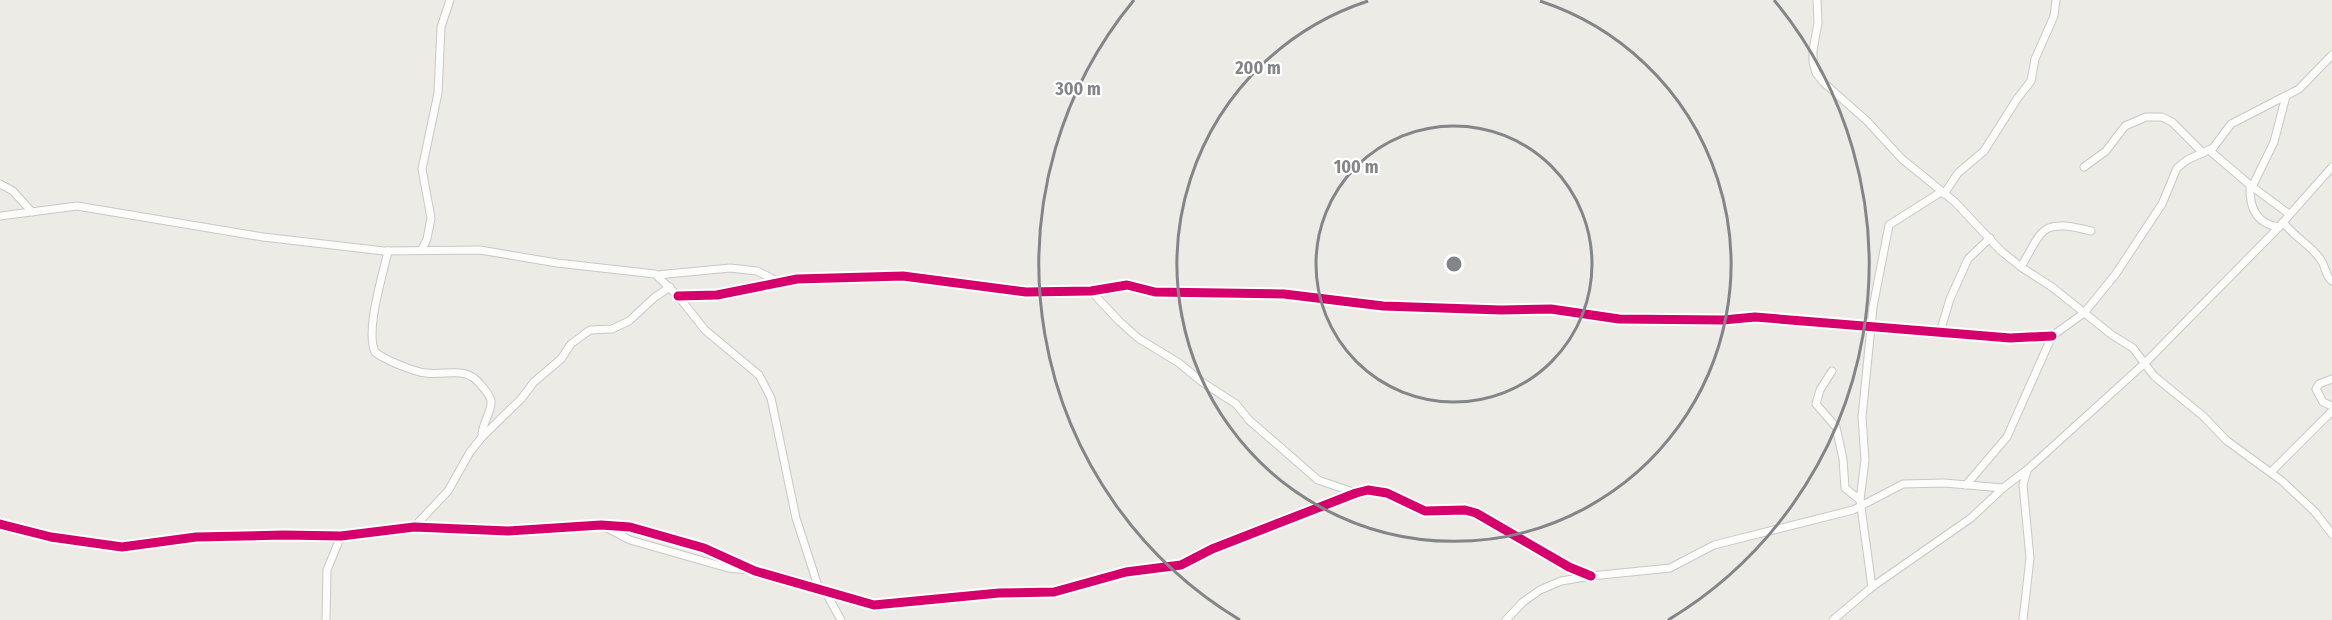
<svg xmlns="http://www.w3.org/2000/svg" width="2332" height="620" viewBox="0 0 2332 620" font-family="'Fira Sans Condensed',sans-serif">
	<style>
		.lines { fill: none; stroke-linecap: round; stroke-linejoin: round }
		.minor-casing { stroke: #c8c8c6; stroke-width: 9 }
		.minor { stroke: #fcfcfb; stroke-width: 7 }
		.cycleway-casing { stroke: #fff; stroke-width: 13 }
		.cycleway { stroke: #d6006c; stroke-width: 9 }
		.ring { fill: none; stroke: #848588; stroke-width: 3 }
		.centre { fill: #848588; stroke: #fff; stroke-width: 3 }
		.ring-label { font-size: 18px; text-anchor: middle; font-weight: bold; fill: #848588; stroke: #fff; stroke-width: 4.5; stroke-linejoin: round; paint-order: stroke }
	</style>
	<rect width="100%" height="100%" fill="#ecebe6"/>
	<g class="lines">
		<defs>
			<g id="minor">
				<path d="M1817,0l1,23 -5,27v12l3,11 8,10 43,38 35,38 53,43 46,49 20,16 31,20 60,48 21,13 21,28 49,40 23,24 56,41 33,31 17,22"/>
				<path d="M2209,150l41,35 39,29"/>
				<path d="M2084,167l22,-16 19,-25 21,-9h16l10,5 31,31"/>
				<path d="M0,184l13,7 19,21"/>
				<path d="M2250,185c-1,22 6,39 29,42"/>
				<path d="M2252,187l22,-45 12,-46"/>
				<path d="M1944,194l14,-21 26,-22 33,-52 14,-18 4,-22 19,-43 2,-16"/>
				<path d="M0,216l77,-10 186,31 121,14 96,-1 77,13 98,11 23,22 27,34 54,45 12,23 25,120 23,71"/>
				<path d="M2283,222c11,15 28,23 38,38 5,7 4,16 11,21"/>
				<path d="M422,249l5,-10 4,-21 -9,-49 16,-76 3,-66 9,-27"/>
				<path d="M388,251c-5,24 -23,79 -13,101 8,7 39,20 51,21 21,3 40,-8 55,12 4,5 9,10 10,16 1,12 -10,23 -9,36"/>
				<path d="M2021,267c23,-40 20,-48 70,-36"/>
				<path d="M657,275l73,-7 27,3 20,10"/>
				<path d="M1091,291l28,30 19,17 41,25 23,19 34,22 13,16 69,60 38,13"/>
				<path d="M678,296l39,-1 80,-16 106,-3 123,16 65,-1 36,-6 28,7 129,2 99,12 118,4 50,-1 68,10 104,1 32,-3 255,21 42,-2"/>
				<path d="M1940,332l10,-33 18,-40 22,-21"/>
				<path d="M1832,371l-12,19 -4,14 20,23 7,32 2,29 15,12"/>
				<path d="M2332,379l-13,5 -3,5 7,13 9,4"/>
				<path d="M2271,472l61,-61"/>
				<path d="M1966,485l41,-48 45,-101 32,-23 31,-38 47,-71 15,-36 10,-8 26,-12 18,-24 68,-35 33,-34"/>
				<path d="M0,524l51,13 71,10 74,-10 88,-2 57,1 73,-9 94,4 93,-6 29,2 74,21 51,23 119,34 125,-12 55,-1 72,-20 55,-7 31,-16 144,-56 12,-3 19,3 38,18 40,-1 11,3 93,54 22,9"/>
				<path d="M603,526l27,14 98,28 21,2"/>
				<path d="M414,527l34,-36 22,-39 12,-15 39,-38 13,-17 27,-23 10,-15 19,-14 22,-1 17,-8 26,-24 15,-10"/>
				<path d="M1872,587l-12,-87 5,-40 -3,-43 11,-110 16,-82 52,-33"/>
				<path d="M825,591l16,29"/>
				<path d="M326,620l1,-50 14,-34"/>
				<path d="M1506,620l17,-18 17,-12 21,-9 30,-5 79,-8 44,-23 139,-35 50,-26 41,-1 59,5"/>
				<path d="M1833,620l39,-33 99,-69 32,-30 25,-19 118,-107 133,-135 53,-60"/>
				<path d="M2023,620l7,-62 -7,-73 4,-14"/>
			</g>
		</defs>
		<!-- minor casing -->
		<use href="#minor" class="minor-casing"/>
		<!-- minor -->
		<use href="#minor" class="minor"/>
		<defs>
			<g id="cycleway">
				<path d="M678,296l39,-1 80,-16 106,-3 123,16 65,-1 36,-6 28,7 129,2 99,12 118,4 50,-1 68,10 104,1 32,-3 255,21 42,-2"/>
				<path d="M0,524l51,13 71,10 74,-10 88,-2 57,1 73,-9 94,4 93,-6 29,2 74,21 51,23 119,34 125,-12 55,-1 72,-20 55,-7 31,-16 144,-56 12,-3 19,3 38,18 40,-1 11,3 93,54 22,9"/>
			</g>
		</defs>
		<!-- cycleway casing -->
		<use href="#cycleway" class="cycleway-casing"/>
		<!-- cycleway -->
		<use href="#cycleway" class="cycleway"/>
	</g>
	<!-- distance rings -->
	<g class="ring">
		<circle cx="1454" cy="264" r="138"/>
		<path d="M1540 1A277 277 0 1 1 1368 1"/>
		<path d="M1240 620A415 415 0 0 1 1134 0M1774 0A415 415 0 0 1 1668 620"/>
	</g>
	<circle cx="1454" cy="264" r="9" class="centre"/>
	<g class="ring-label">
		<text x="1258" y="74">200 m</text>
		<text x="1078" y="95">300 m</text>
		<text x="1356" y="173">100 m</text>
	</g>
</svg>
